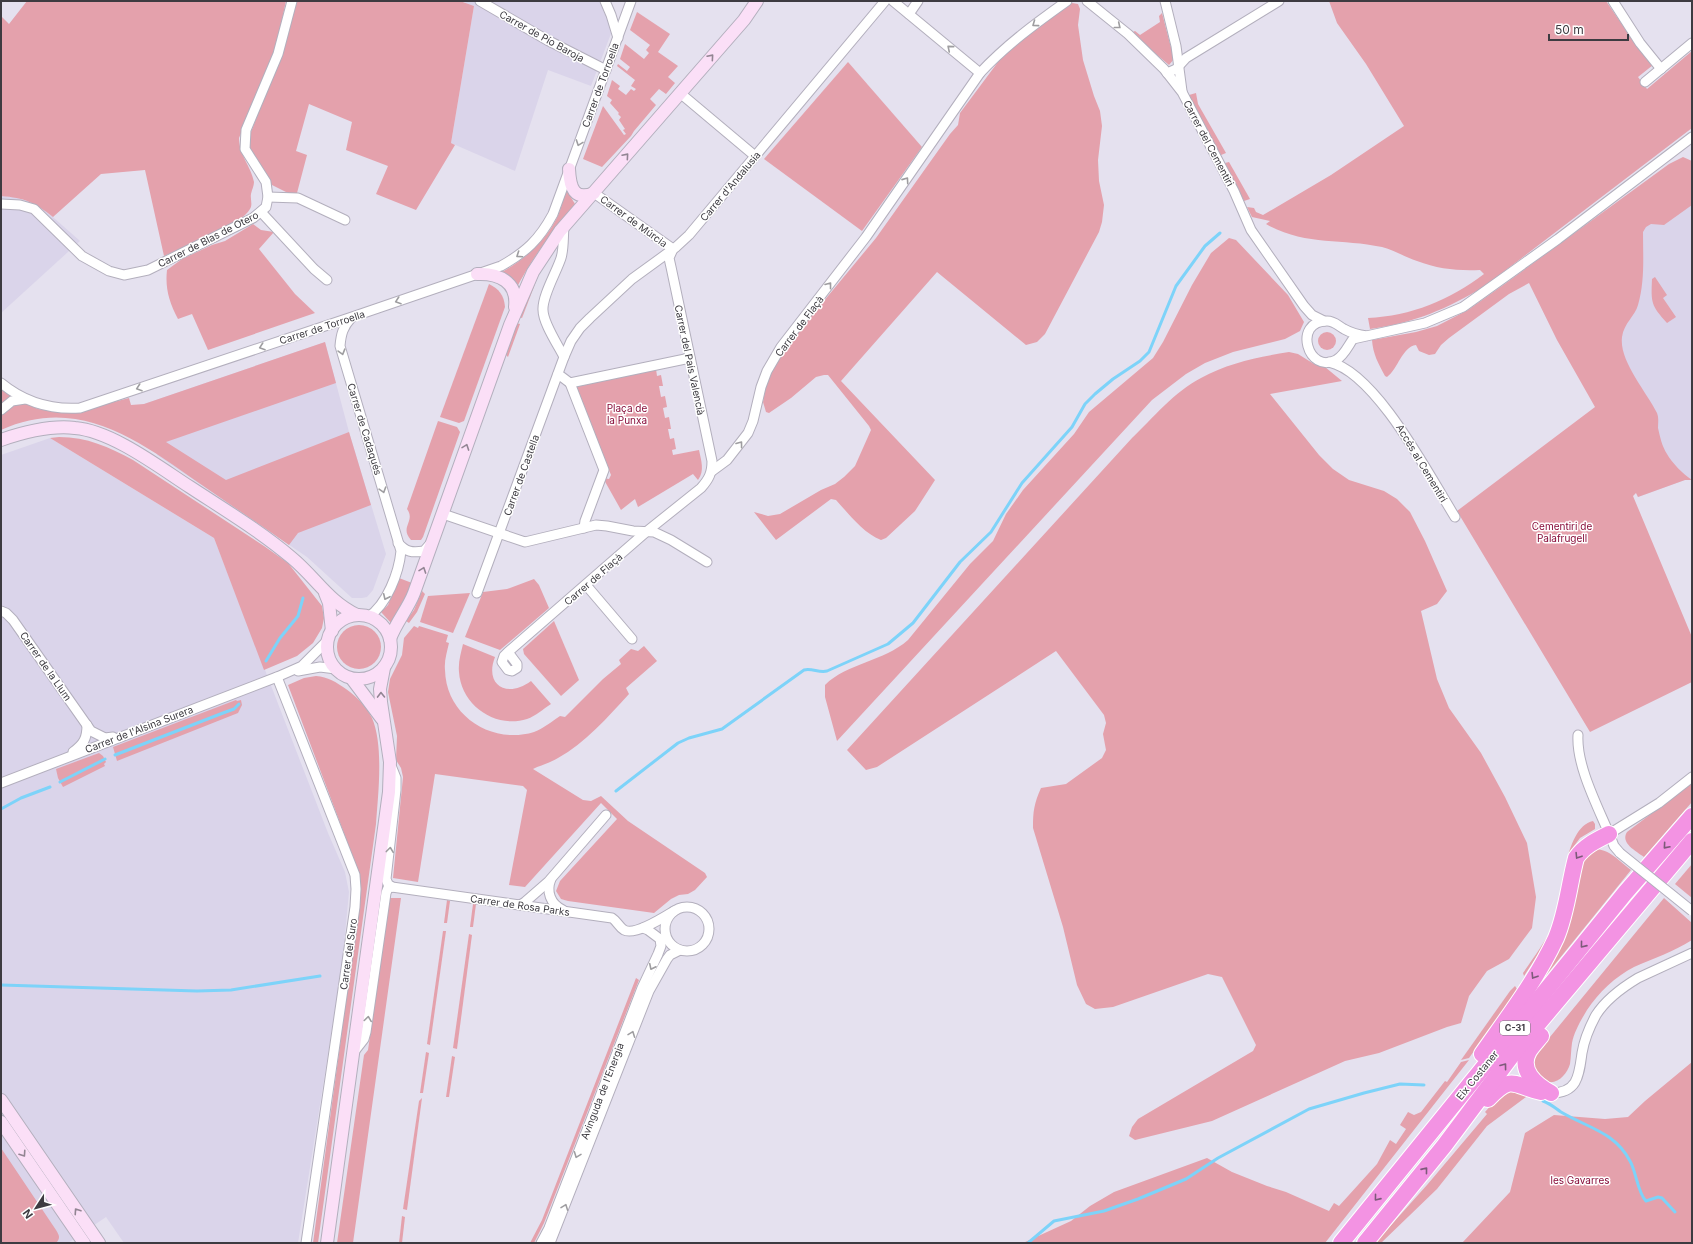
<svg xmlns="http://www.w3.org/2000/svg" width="1693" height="1244" viewBox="0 0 1693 1244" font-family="Inter,sans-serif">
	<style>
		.built { fill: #dad4ea }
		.green { fill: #e4a1ac }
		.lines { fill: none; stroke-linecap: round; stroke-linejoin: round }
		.stream { stroke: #7dd3f9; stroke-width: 3 }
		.street-casing { stroke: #b3afbd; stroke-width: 11 }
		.secondary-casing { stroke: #b3afbd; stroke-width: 14 }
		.highway-casing { stroke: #fff; stroke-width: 18 }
		.street { stroke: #fff; stroke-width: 9 }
		.secondary { stroke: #fbdff7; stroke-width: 12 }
		.highway { stroke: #f393e3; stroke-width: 16 }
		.street-bridge-casing { stroke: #b3afbd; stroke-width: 11; stroke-linecap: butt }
		.street-bridge { stroke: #fff; stroke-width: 9 }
		.oneway { stroke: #9e9da0 }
		.oneway2 { stroke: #928593 }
		.oneway3 { stroke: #7d5a7a }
		.labels { text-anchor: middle; stroke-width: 3; stroke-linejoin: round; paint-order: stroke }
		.shield { fill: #fff; stroke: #77767a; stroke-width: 1 }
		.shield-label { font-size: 9px; font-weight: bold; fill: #3d3b41 }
		.street-label { font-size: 10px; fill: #3d3b41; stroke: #fff }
		.park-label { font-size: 10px; fill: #870c39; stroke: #fff }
	</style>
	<rect width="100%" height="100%" fill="#e5e1ef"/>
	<!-- built -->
	<g class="built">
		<path d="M466,1h133l13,30 -21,55 -43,-16 -33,101 -64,-28 23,-137 -9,-3z"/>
		<path d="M1692,168v312h-7l-47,17 -39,-93 -42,-64 -28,-58z"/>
		<path d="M1,196l14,1 23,7 42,37 -79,72z"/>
		<path d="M325,342l24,90 37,122 -13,36 -6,7 -5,1h-10l-45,-41 -150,-102 -13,-51z"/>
		<path d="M50,438l164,100 114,295 17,39 4,20 -7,74 -44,277h-174l-18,-26 -38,26h-67v-788z"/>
	</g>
	<!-- green -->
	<g class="green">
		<path d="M27,1h259l-10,47 -37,90c0,17 12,28 15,44 0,4 -2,7 -3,12 -1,5 2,10 -1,15 -8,16 -67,39 -86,47l-19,-86 -44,4 -48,43c-19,-15 -28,-19 -52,-21v-180l8,8z"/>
		<path d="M295,1h165l14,5 -23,137 4,2 -39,65 -40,-16 12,-28 -42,-16 6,-28 -43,-18 -13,47 11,4 -10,38h-9l-22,-11 -21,-41 1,-11 5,2 33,-84z"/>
		<path d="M1329,1h277l28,41 19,23 -15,12 9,12 45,-38v77l-207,158c-38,23 -71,37 -115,43l-2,-11c43,-2 82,-18 116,-44l-4,-4c-22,1 -42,-1 -63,-9 -12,-4 -23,-11 -35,-14 -41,-9 -77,-1 -116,-23l4,-3 -18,-4 -5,-10 7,1 2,4 7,3 68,-40 73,-49 -38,-62 -29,-41z"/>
		<path d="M1072,3l6,1 2,5 -2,16 5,35 11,36 6,15 2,15 -4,34 1,21 5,24 -2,17 -3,10 -54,102 -8,8 -11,3 -89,-73 -96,109 94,99 -20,31 -29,27 -5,2c-18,-7 -32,-26 -45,-40l-5,-1 -55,41 -22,-28 14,4 12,-2 41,-24 14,-6 9,-7 11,-11 16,-36 -2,-4 -41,-51h-4l-8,2 -25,21 -22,15 -3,-1 -3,-10 3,-17 14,-31 96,-116 74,-104 8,-9 2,-12 41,-55 17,-16z"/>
		<path d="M637,12l33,22 -12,18 20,14 -10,11 7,6 -9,11 -7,-5 -9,10 6,6 -22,26 -3,5 -29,31 -19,-8 20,-53 21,29 2,-1 -3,-4 2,-1 -6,-9 2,-3 -3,-3 1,-1 -9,-10 2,-3 -5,-4 5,-16 8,6 -2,3 8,6 5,-6 3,2 2,-2 -5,-3 4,-6 -18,-14 1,-2 9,7 3,-4 -10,-8 5,-15 19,15 5,-6 -3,-3 4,-5 -20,-15z"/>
		<path d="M1162,13l12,46 -5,6 -38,-32 4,-2 5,4 20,-13 -1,-6z"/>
		<path d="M848,62l74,85 -60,84 -98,-72z"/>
		<path d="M1196,93l2,11 28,49 -5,2 -29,-50 -3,-10z"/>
		<path d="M1683,157l9,4v44l-28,20 -13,-1 -5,3 -3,5c0,24 2,49 -5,73 -3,11 -14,18 -16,32 -3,24 24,54 35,76 2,5 1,10 1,15 2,9 4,18 9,26 5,9 16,20 25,26h-7l-47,17 -2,-4 -3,3 59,141v45l-102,50 -133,-221 138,-104 -38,-67 -28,-57 -20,11 -60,44 -8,7 -6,9 -6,1 -10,-4 -3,-6c-14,2 -18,24 -29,32l-2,-1c-7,-13 -12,-22 -13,-36l44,-8 21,-6 31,-16 38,-27 163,-119z"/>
		<path d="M1229,162l21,37 -6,2 -19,-38z"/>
		<path d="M567,191l8,13c-22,26 -43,54 -59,85l-16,-16c30,-16 61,-45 64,-81z"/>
		<path d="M253,224l8,6 13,2 -15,17 36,45 20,19 -107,37 -16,-36 -14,5c-9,-17 -13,-31 -11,-49l15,-11 30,-14 13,-4z"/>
		<path d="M1229,238l7,2 52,55 16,27 -4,9 -15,8 -52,13 -28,11 -19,11 -34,26 -315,341 -12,-44v-12c22,-22 58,-23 83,-45l62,-76 23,-23 13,-27 17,-24 51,-56 15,-22 64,-54 10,-16 29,-57 19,-32z"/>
		<path d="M540,271l-18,47 -3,-1 7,-20z"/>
		<path d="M1655,277l12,18 -4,3 13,19 -9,6c-16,-18 -16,-20 -15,-44z"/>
		<path d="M489,284c10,5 15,11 16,23l-41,114 -5,2 -19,-6z"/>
		<path d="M516,323l4,1 -12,33 -3,-3z"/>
		<circle cx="1327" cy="341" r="9"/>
		<path d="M325,342l11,41 -170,59 60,38 123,-48 22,73 -73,28 -9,12c-30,-21 -60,-41 -90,-62 -61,-43 -121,-88 -198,-53v-16l16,-10 8,-1 13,6 15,2 49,-6 27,-7 2,7 13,-1z"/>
		<path d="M1289,352l9,2 16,10 11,3 17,14 -72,13 49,61 14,14 16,11 35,11 13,8 13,13 15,29 22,50 -10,13 -16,7 16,68 12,29 32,45 24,44 22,46 9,54 -4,31 -23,31 -22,12 -18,25 -8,27 -14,4 -68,26 -34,8 -133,60 -77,19 -6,-4 3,-9 6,-8 115,-68 3,-6 -34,-68 -14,-3 -95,33 -18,2 -9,-5 -9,-19 -14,-58 -30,-99c0,-17 1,-24 8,-40l25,-4 36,-26 4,-8 -3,-16 3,-11 -2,-8 -48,-64 -179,116 -11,3 -19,-20 285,-312c21,-20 42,-46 69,-60 27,-15 57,-21 88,-26z"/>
		<path d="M656,369l1,7 4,-1 2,11h-4l2,11 4,-1 2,11 -4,1 2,10 4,-1 2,12h-3l2,10 4,-1 2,11 -4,1 1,5 26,-5c2,10 6,21 -1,30l-5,-6 -55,33 -3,-8 -14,11 -18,-32 6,1 2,-4 -35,-88z"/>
		<path d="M1,387l15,12 -15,8z"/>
		<path d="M438,421l19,6 3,5 -37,105 -2,3h-10c-12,-13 5,-19 -4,-31z"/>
		<path d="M59,437c28,0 50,10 74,23l131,86 24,17 34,43 2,12 -2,10 -9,15 -16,13 -33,14 -50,-132 -164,-100z"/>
		<path d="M399,578l13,5 -5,14 -16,26 -10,-11 7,-7z"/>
		<path d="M534,579l5,6 10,23 -49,42 -35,-13 18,-45 24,-3z"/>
		<path d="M422,591l3,3 -8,18 -8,11 -3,-2 8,-11z"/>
		<path d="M470,593l-17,40 -33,-11 8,-26z"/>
		<path d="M554,621l25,59 -18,16 -37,-42 -1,-5z"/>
		<circle cx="359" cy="647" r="22"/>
		<path d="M414,626l4,2 1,-2 29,9 -2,7 3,1c-2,9 -5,18 -4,27 1,46 47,75 89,62 10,-4 17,-10 26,-16l5,1 38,-38 18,-15 -2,-4 12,-11 7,2 6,-5 13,15 -31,27 3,6c-21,23 -44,49 -71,64 -8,5 -17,7 -25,11l50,31 8,1 10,-5 27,25 77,52 2,4 -12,13 -7,4 -9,1 -8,4 -17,14 -86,-12 -7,-2 -5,-8 4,-10 57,-62 -16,-16 -76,84 -16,-2 18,-95 -4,-4 -88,-12 -17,108 -25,-4 10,-101 -2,-9 -5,-8 1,-24 -9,-44 2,-13 12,-24 2,-17z"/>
		<path d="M463,644l32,13c-11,28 12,42 36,24l20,23c-8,5 -15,12 -24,15 -32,10 -66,-14 -68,-47 -1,-10 2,-19 4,-28z"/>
		<path d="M316,676c12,1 20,6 30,13 11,8 20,17 26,29 12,28 6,77 4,106l-58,419h-5l46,-337c2,-19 1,-30 -6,-49l-65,-172 16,-7z"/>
		<path d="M236,700l1,1 4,-1 1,5 -4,8 -121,48 -4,-14z"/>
		<path d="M99,753l4,3 3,6 -2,2 1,2 -42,21 -5,-9 -2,-9z"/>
		<path d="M1692,783v19l-48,55c-8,-6 -24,-14 -17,-25z"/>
		<path d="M1593,821l2,3v5l-15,9 -9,12 -3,6 -8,50 -5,17 -9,19 -22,34 -1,-3c11,-16 23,-32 31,-50 9,-25 9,-95 39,-102z"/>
		<path d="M1594,849c16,0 25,12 37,21l-109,135 59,-146z"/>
		<path d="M1692,864v34l-17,-14z"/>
		<path d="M390,898h11l-48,345h-16l27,-188 4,-5z"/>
		<path d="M1664,898l28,25v17c-19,12 -38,18 -58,27 -18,9 -36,26 -47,43 -6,10 -13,22 -15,33 -1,7 -1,14 -2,21 -3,10 -13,22 -25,17 -3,-2 -6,-5 -10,-7l-3,-15 4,-5z"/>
		<path d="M447,900l3,1 -3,22h-3z"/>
		<path d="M473,904h3l-3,23h-3z"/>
		<path d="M443,931h3l-16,114 -3,-1z"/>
		<path d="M469,934l3,1 -15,114 -4,-1z"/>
		<path d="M636,978l3,2 -95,243 -10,20h-4l12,-23z"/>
		<path d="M1515,986l2,3 -3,6 -45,63 -8,2 49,-69z"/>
		<path d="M426,1052l3,1 -6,40h-3z"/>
		<path d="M452,1056l3,1 -6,40h-3z"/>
		<path d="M1469,1060l-144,183h-302l48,-22 19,-15 24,-14 93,-34 25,14 35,14 19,6 43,19 5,-8 5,3 38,-42 13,-24 6,4 10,-15 -6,-4 8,-13 6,3 7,-3 24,-31 2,1 14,-20z"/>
		<path d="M1692,1062v181h-230l48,-51 15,-59 29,-18 51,4 23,-2 17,-16z"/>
		<path d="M1509,1088l21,6 -43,32 -50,63 -56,54h-6l52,-58 60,-71 -2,-2 19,-21z"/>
		<path d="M422,1098l-15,112 -4,-1 16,-108z"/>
		<path d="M1,1148l55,82c3,5 5,8 0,13h-55z"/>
		<path d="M402,1216l3,1 -3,26h-3z"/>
	</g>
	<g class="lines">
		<!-- stream -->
		<g class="stream">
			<path d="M266,661l14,-23 18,-22 5,-18"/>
			<path d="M115,755l108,-42 11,-4 5,-5"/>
			<path d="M60,782l45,-23"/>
			<path d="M616,791l62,-48 11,-5 33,-9 82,-59c8,-2 15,3 23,1l61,-27 25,-21 47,-61 31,-30 31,-49 50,-56 13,-23 10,-10 18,-15 27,-18 9,-9 27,-66 29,-40 15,-13"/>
			<path d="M1,809l20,-11 29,-11"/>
			<path d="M1,985l196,6 34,-1 89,-14"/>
			<path d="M1543,1101c8,3 12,7 18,11 27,16 54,20 69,49 6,10 8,33 16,40l12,-4 4,1 13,14"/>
			<path d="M1028,1243l26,-22 50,-10 34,-12 48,-20 32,-21 91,-49 55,-16 36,-9 24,1"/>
		</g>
		<defs>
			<g id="street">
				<path d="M480,1l67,39 59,30"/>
				<path d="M605,1l6,14 7,23"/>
				<path d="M893,1l87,72"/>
				<path d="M1087,1l41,33 36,35 18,23 52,99 17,39 53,76 8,9 12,6"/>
				<path d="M1165,1l11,45 6,45"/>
				<path d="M1613,1l27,42 21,26"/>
				<path d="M909,14l9,-13"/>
				<path d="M1167,73l9,-4 10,-11 93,-57"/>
				<path d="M1645,82l47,-39"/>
				<path d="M680,93l75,63"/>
				<path d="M268,197l30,1 47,22"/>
				<path d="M1,204l19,1 14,4 48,47 27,15 15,4 24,-5 105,-52 13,-11 2,-10 -2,-15 -21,-33 1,-19 32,-76 14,-53"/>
				<path d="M261,212l53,57 13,11"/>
				<path d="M564,227c-1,10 0,21 -3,31 -4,13 -19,38 -18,52 0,13 15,35 21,47"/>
				<path d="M351,318c-8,9 -10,16 -11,28l61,205c-2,21 -14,54 -33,66"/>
				<path d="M1367,336c-8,-1 -16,-3 -23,-7 -6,-3 -9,-8 -17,-8 -35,0 -19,54 9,39 8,-4 12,-14 17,-21l72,-16 38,-16 95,-68 134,-102"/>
				<path d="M1329,362c47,10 101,115 126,155"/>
				<path d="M558,374l12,9 120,-25"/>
				<path d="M1,383c23,19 49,27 79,25l272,-91 149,-51c25,-14 38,-26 52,-52l78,-213"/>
				<path d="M570,383l34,87 -19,51 -1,7"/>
				<path d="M1,410l11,-9 13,-2"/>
				<path d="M712,471l15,-11 21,-27 5,-12 8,-34 6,-16 14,-24 85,-110 114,-164c26,-28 56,-50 87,-72"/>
				<path d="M443,514l82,28 71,-17 11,1 26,5 21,1 17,8 36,22"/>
				<path d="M398,543c8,9 14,10 26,8l6,-7"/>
				<path d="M586,585l46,54"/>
				<path d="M477,593l87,-236 7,-16 9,-13 10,-10 42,-39 44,-32 13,-12 196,-234"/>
				<path d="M1,611l5,2 7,7 78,111 14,7 8,-1"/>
				<path d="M508,652l9,12v4l-5,3 -4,-1 -6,-8 2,-6 4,-4 138,-120 55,-44c8,-9 11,-15 11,-27l-41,-194 -2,-9 4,-9 -79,-56"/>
				<path d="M298,671l22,-4 16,2"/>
				<path d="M277,677l78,198 1,14 -1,18 -49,336"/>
				<path d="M1578,735c-2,34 24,79 36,111l6,7"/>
				<path d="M73,752c11,-8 14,-14 14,-27"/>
				<path d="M392,768l4,10v12l-10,89 2,5 4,3"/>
				<path d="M1,783l276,-106 25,-11 26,-26"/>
				<path d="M1609,834l50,-31 33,-26"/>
				<path d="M551,879c-5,12 -1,25 12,31"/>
				<path d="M392,887l220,31c5,3 7,9 12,12 11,6 40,-13 50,-19"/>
				<path d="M520,905l5,-3 23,-20 58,-67"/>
				<circle cx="687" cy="929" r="22"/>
				<path d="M353,1053l11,-14 2,-7 20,-139 2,-5 4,-1"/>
				<path d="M1551,1093c27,0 28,-18 31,-40 2,-12 8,-27 14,-38 9,-14 27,-28 42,-37l54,-25"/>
				<path d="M541,1243l8,-15 93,-240 16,-34 3,-8 -1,-7 -12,-9 -5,-2"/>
				<path d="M550,1243l99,-252 18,-32 3,-4 10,-5"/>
			</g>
			<g id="secondary">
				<path d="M569,169c1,19 5,32 25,24"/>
				<path d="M477,274c22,-1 41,8 38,33"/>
				<path d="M1,440c23,-8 49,-15 74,-12 37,3 84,39 115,59 35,23 70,44 102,71 24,20 36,43 65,57"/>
				<path d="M325,593l4,10 3,28"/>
				<circle cx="359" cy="647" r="32"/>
				<path d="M390,639c6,-17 18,-30 24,-46l96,-268 23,-53 27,-41 184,-211 13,-19"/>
				<path d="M352,679l30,40"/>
				<path d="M1,1100l98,143"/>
				<path d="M1,1122l83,121"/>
				<path d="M327,1243l62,-451 1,-30 -9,-60 -1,-13 4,-21"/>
			</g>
			<g id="highway">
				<path d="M1541,1036c-4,5 -9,10 -12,15 -11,19 7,34 22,42"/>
				<path d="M1482,1054c26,-37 55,-75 74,-116 11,-26 13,-54 20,-80 8,-12 21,-18 33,-24"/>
				<path d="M1488,1099c25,-26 25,-13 53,-7"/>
				<path d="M1341,1243l284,-350 67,-77"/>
				<path d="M1365,1243l79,-97 72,-96 176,-209"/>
			</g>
		</defs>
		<!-- street casing -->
		<use href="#street" class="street-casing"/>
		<!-- secondary casing -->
		<use href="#secondary" class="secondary-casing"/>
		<!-- highway casing -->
		<use href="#highway" class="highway-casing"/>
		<!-- street -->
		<use href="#street" class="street"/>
		<!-- secondary -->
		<use href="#secondary" class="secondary"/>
		<!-- highway -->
		<use href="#highway" class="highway"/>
		<defs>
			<path id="street-bridge" d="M1620,853l72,58"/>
		</defs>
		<!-- street-bridge casing -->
		<use href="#street-bridge" class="street-bridge-casing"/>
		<!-- street-bridge -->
		<use href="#street-bridge" class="street-bridge"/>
	</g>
	<!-- one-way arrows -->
	<defs><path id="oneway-chevron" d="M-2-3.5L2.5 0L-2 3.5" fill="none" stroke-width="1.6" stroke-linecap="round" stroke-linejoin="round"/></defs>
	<g class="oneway">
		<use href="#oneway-chevron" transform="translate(1035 24) rotate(144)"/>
		<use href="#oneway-chevron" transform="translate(1118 26) rotate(39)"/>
		<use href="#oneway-chevron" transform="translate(950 48) rotate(-140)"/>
		<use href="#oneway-chevron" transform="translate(579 143) rotate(110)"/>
		<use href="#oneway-chevron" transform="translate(906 180) rotate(-55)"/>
		<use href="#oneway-chevron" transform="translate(519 255) rotate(146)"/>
		<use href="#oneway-chevron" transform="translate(829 285) rotate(-52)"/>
		<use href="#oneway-chevron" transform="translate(398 301) rotate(161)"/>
		<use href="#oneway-chevron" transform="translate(262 347) rotate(161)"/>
		<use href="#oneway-chevron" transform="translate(342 352) rotate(74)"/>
		<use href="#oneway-chevron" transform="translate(139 388) rotate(161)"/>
		<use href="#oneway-chevron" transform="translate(740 444) rotate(-53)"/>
		<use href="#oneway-chevron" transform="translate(383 490) rotate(73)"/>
		<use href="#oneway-chevron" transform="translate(386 597) rotate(115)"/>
		<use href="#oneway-chevron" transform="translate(390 850) rotate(-83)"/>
		<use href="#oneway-chevron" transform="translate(652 967) rotate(116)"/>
		<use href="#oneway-chevron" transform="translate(368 1019) rotate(-82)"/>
		<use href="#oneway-chevron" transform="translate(632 1034) rotate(-69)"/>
		<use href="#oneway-chevron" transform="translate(577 1155) rotate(111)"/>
		<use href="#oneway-chevron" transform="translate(565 1207) rotate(-69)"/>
	</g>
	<g class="oneway2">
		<use href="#oneway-chevron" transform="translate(711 57) rotate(-49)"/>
		<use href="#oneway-chevron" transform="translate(626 156) rotate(-49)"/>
		<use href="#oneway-chevron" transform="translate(466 447) rotate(-70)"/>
		<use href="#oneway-chevron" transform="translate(423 570) rotate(-70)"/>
		<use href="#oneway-chevron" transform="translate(381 695) rotate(-91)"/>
		<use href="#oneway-chevron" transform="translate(23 1154) rotate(56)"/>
		<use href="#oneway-chevron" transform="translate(77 1211) rotate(-124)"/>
	</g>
	<g class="oneway3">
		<use href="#oneway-chevron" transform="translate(1666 846) rotate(131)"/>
		<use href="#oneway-chevron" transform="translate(1578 856) rotate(122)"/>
		<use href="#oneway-chevron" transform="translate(1583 945) rotate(129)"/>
		<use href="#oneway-chevron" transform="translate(1534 976) rotate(122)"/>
		<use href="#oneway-chevron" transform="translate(1504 1066) rotate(-53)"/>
		<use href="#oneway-chevron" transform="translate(1425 1170) rotate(-51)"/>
		<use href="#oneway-chevron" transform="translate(1377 1198) rotate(129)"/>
	</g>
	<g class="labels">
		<!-- shield labels -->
		<rect class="shield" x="1500" y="1021" width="30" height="14" rx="3"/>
		<g class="shield-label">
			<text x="1515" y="1031">C-31</text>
		</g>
		<!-- street labels -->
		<g class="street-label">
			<text transform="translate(542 36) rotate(29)" y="4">Carrer de Pío Baroja</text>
			<text transform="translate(600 85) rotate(-70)" y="4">Carrer de Torroella</text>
			<text transform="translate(1209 143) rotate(62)" y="4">Carrer del Cementiri</text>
			<text transform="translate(730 186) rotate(-50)" y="4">Carrer d'Andalusia</text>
			<text transform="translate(634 221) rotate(36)" y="4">Carrer de Múrcia</text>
			<text transform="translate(208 239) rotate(-27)" y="4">Carrer de Blas de Otero</text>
			<text transform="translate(799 326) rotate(-53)" y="4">Carrer de Flaçà</text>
			<text transform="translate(322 327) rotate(-18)" y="4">Carrer de Torroella</text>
			<text transform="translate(690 360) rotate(78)" y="4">Carrer del País Valencià</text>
			<text transform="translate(365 429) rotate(73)" y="4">Carrer de Cadaqués</text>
			<text transform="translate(1422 463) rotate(59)" y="4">Accés al Cementiri</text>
			<text transform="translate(521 475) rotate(-70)" y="4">Carrer de Castella</text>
			<text transform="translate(593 579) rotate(-41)" y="4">Carrer de Flaçà</text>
			<text transform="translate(46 666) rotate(55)" y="4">Carrer de la Llum</text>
			<text transform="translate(139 729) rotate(-21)" y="4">Carrer de l'Alsina Surera</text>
			<text transform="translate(520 905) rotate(8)" y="4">Carrer de Rosa Parks</text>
			<text transform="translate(348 954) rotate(-82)" y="4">Carrer del Suro</text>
			<text transform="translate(1477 1075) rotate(-51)" y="4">Eix Costaner</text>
			<text transform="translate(602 1091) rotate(-69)" y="4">Avinguda de l'Energia</text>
		</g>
		<!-- park labels -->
		<g class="park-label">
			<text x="627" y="412">Plaça de<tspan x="627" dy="12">la Punxa</tspan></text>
			<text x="1562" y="530">Cementiri de<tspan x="1562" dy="12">Palafrugell</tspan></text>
			<text x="1580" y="1184">les Gavarres</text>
		</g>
	</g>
	<!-- border -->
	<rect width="1693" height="1244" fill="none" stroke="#3d3b41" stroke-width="4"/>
	<!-- north arrow -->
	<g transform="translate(36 1208) rotate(234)" stroke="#ffffff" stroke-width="3" paint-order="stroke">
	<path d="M0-3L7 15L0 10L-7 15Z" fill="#3d3b41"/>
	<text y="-6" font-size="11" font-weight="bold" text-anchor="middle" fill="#3d3b41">N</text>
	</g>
	<!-- scale -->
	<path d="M1549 34v6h79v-6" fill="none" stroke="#3d3b41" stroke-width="2"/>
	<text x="1555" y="34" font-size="12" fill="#3d3b41" stroke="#ffffff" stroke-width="3" paint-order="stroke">50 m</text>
</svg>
